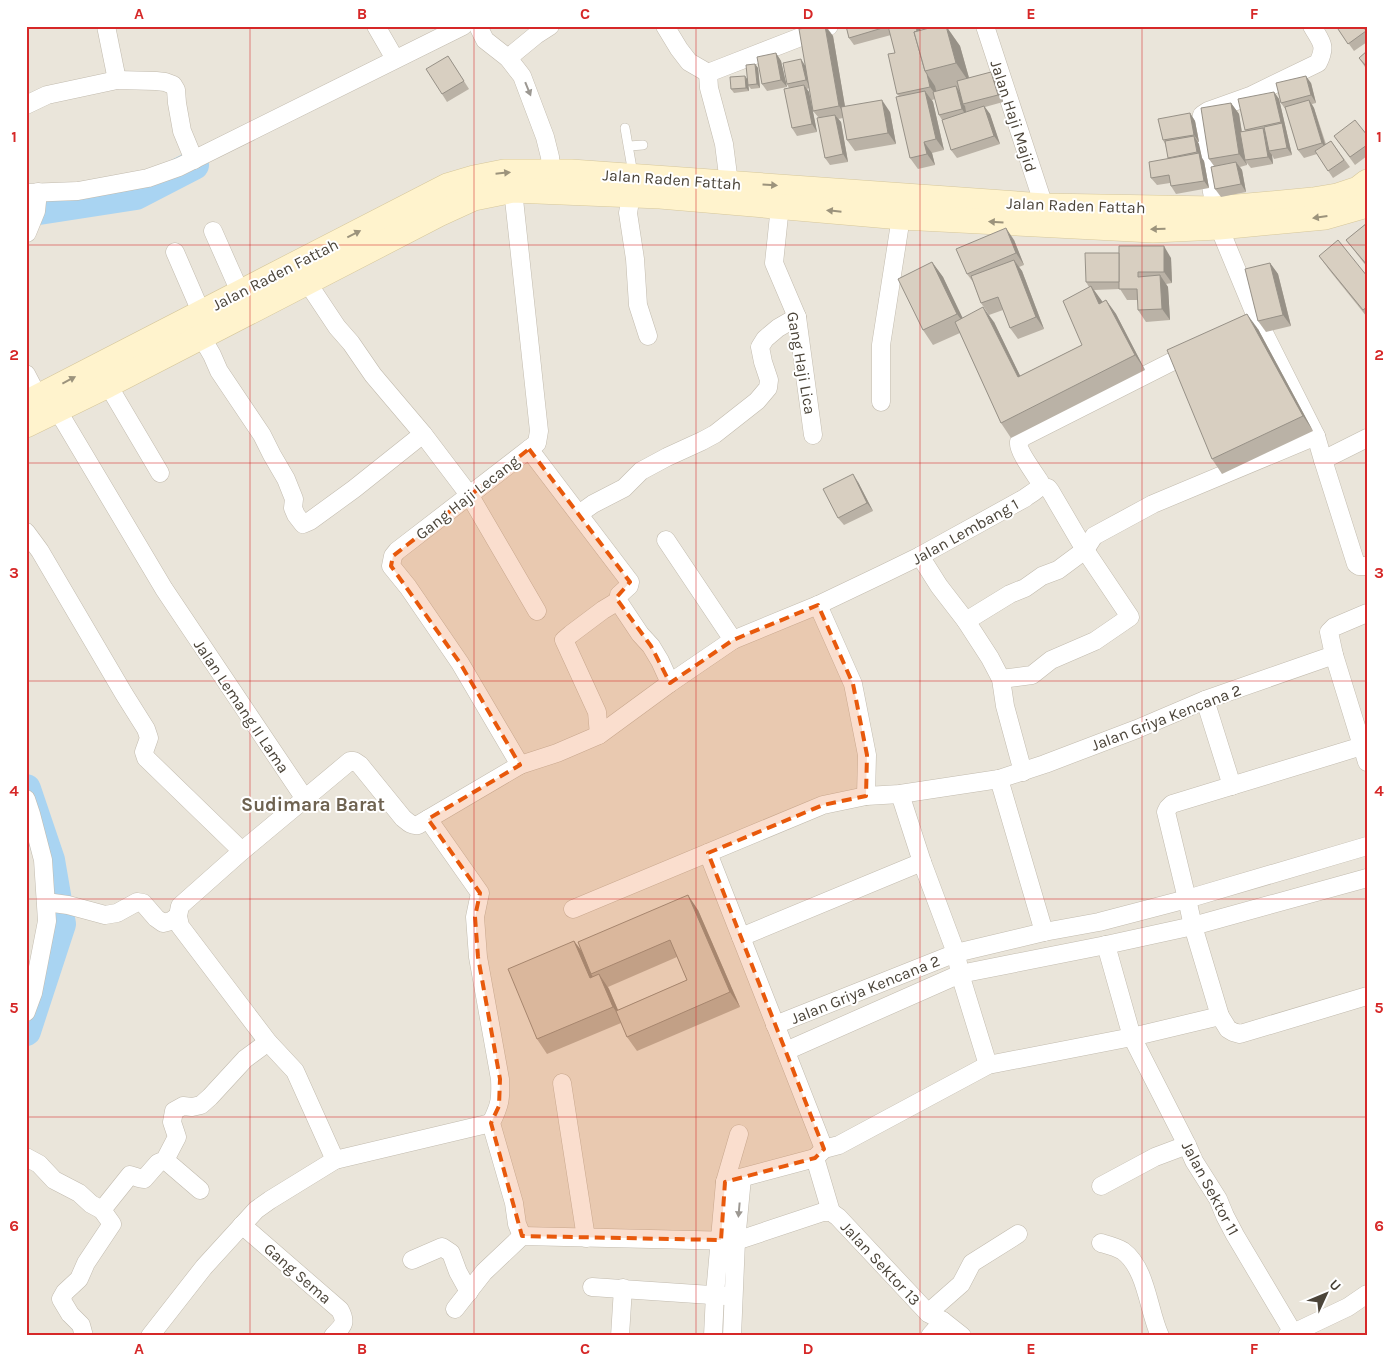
<svg xmlns="http://www.w3.org/2000/svg" width="1393" height="1362" viewBox="0 0 1393 1362" font-family="Karla,sans-serif">
	<style>
		.residential { fill: #eae5da }
		.lines { fill: none; stroke-linecap: round; stroke-linejoin: round }
		.river { stroke: #a9d4f2; stroke-width: 30 }
		.service-casing { stroke: #c2bbae; stroke-width: 10 }
		.minor-casing { stroke: #c2bbae; stroke-width: 19 }
		.secondary-casing { stroke: #d6c79b; stroke-width: 26 }
		.service { stroke: #fff; stroke-width: 9 }
		.minor { stroke: #fff; stroke-width: 18 }
		.secondary { stroke: #fff3cd; stroke-width: 25 }
		.wall { fill: #bab2a6; fill-rule: evenodd }
		.shaded-wall { fill: #979187 }
		.building { fill: #d8cfc1; stroke: #979187 }
		.oneway { fill: #9c9892 }
		.oneway2 { fill: #9c937c }
		.marked { fill: #e8590c; fill-opacity: 0.2; stroke: #e8590c; stroke-width: 4; stroke-dasharray: 10 6; stroke-linejoin: round }
		.grid { fill: none; stroke: #d62828; stroke-width: 1; stroke-opacity: 0.55 }
		.labels { text-anchor: middle; stroke-width: 4; stroke-linejoin: round; paint-order: stroke }
		.street-label { font-size: 16px; fill: #4b4439; stroke: #fff }
		.quarter-label { font-size: 19px; font-weight: bold; fill: #6e6250; stroke: #fff }
		.neatline { fill: none; stroke: #d62828; stroke-width: 2 }
		.grid-label { font-size: 16px; text-anchor: middle; font-weight: bold; fill: #d62828 }
	</style>
	<rect width="100%" height="100%" fill="#f6f3ec"/>
	<!-- residential -->
	<rect class="residential" x="26" y="26" width="1341" height="1310"/>
	<g class="lines">
		<!-- river -->
		<g class="river">
			<path d="M26,212l110,-17 58,-30"/>
			<path d="M26,789l24,71 11,64 -35,107"/>
		</g>
		<defs>
			<g id="service">
				<path d="M625,128l8,46"/>
				<path d="M629,146l14,-1"/>
			</g>
			<g id="minor">
				<path d="M106,26l11,54"/>
				<path d="M376,26l19,33"/>
				<path d="M478,26l7,14 23,18 14,18 23,61 5,20 1,15"/>
				<path d="M665,26l14,23 10,13 19,11 121,-47"/>
				<path d="M985,26l59,180"/>
				<path d="M508,58l28,-23 14,-9"/>
				<path d="M708,73l1,15 15,56 5,39"/>
				<path d="M26,105l21,-10 70,-15 39,1 9,1 8,3 3,5 1,13 5,28 12,29"/>
				<path d="M513,190l26,241 -2,12 -140,108 -4,5 -2,10 17,21 52,76 60,102"/>
				<path d="M26,193l52,-2 70,-13 31,-11 284,-141"/>
				<path d="M631,195l-3,18 7,46 3,46 10,31"/>
				<path d="M780,206l-6,57 23,54 16,118"/>
				<path d="M1215,209l-15,-86 2,-8 6,-4 42,-15 68,-33c9,-18 3,-21 -6,-37"/>
				<path d="M1219,227l38,92 -25,13"/>
				<path d="M213,231l27,61"/>
				<path d="M27,233l9,-22 2,-19"/>
				<path d="M175,252l26,60"/>
				<path d="M307,282l30,45 14,16 22,32 50,59 47,62 67,115"/>
				<path d="M201,336l11,19 7,16 43,64 10,20 14,24 8,20 -1,9 3,7 7,9 7,-3 44,-32 69,-55"/>
				<path d="M26,374l12,23"/>
				<path d="M108,385l52,88"/>
				<path d="M52,401l112,188 141,210"/>
				<path d="M881,402v-57l20,-128"/>
				<path d="M1316,436l7,24 33,104 3,2h8"/>
				<path d="M529,449l101,133 -1,4 -10,9 -1,6 22,33 11,12 9,15 10,22"/>
				<path d="M1323,460l44,-22"/>
				<path d="M579,514l14,-10 31,-16 17,-17 26,-14 35,-16 13,-7 42,-33 11,-13 1,-8 -6,-18 -3,-15 5,-8 13,-11 19,-11"/>
				<path d="M26,532l14,19 84,143 22,35 3,9 -5,14 2,6 96,93"/>
				<path d="M666,540l67,100"/>
				<path d="M920,556l19,30 27,35 24,37 11,21 4,27 18,66"/>
				<path d="M818,605l35,79 14,71 -1,41"/>
				<path d="M1367,613l-33,14 -5,5 5,23 33,107"/>
				<path d="M966,621l44,-27 15,-6 17,-12 16,-6 27,-20 9,-14 59,-32 163,-68 -59,-117"/>
				<path d="M1001,679l31,-4 19,-15 44,-19 35,-24 -45,-67 -34,-58 -3,-4 -8,-2"/>
				<path d="M1205,700l27,86"/>
				<path d="M599,735l-2,-23 -33,-72 7,-6 32,-24 15,-9"/>
				<path d="M1362,746l-190,58 -4,4 -2,4 21,87 6,27 27,90 8,13 5,3 7,2 127,-38"/>
				<path d="M999,779l45,153"/>
				<path d="M900,794l22,68 34,91 4,21 28,91"/>
				<path d="M26,799l5,15 12,46 4,61 -14,72 -7,19"/>
				<path d="M428,819l52,74 -5,24 3,40 22,122c1,20 0,26 -9,44l23,80 3,21 5,12"/>
				<path d="M708,853l116,296"/>
				<path d="M46,902l22,3 37,10 12,-2 20,-11 6,1 13,15 7,5 8,-2 7,-5"/>
				<path d="M573,909l250,-104 43,-9 34,-2 99,-15 46,-15 92,-35 68,-29 129,-45"/>
				<path d="M741,937l181,-75"/>
				<path d="M1106,945l26,92 55,108 7,16 24,38 7,17 10,19 60,101"/>
				<path d="M775,1025l181,-72 88,-21 55,-10 88,-23 180,-53"/>
				<path d="M786,1051l174,-77 146,-29 87,-19 174,-48"/>
				<path d="M562,1083l24,155"/>
				<path d="M26,1157l13,7 15,16 25,13 12,11 11,6 10,14 -26,39 -7,16 -14,13 -4,7 9,15 11,11 3,11"/>
				<path d="M815,1158l16,54"/>
				<path d="M165,1160l35,30"/>
				<path d="M335,1160l-40,-89 -27,-29 -88,-116 -2,-10 2,-10 62,-55 108,-90h4l6,4 43,53c5,4 8,8 15,7l102,-60 37,-12 42,-18 71,-52 63,-43 85,-35 65,-31 37,-18 105,-58c6,-5 15,-8 15,-16 -5,-8 -23,-32 -21,-40 1,-3 3,-4 6,-6l166,-84"/>
				<path d="M725,1182l90,-24 9,-9 15,-4 149,-80 144,-28 88,-21"/>
				<path d="M1101,1186l54,-29 32,-12"/>
				<path d="M102,1210l28,-35c5,1 9,4 14,4l14,-16 7,-3 12,-23 -5,-15 2,-11 9,-5 9,1 9,-2 9,-8 35,-38 23,-17"/>
				<path d="M242,1225l98,85c7,13 3,16 -7,26"/>
				<path d="M1101,1243c7,2 15,4 22,8 24,18 25,59 37,85"/>
				<path d="M412,1260l30,-13 9,6 7,19 11,20"/>
				<path d="M592,1287l134,9"/>
				<path d="M455,1309l29,-37 38,-36 214,5 87,-29h8l7,5 90,96 15,8 19,15"/>
				<path d="M928,1313l33,-29 11,-21 46,-29"/>
				<path d="M150,1336l54,-69 52,-57 14,-10 65,-40 156,-37"/>
				<path d="M620,1336l3,-48"/>
				<path d="M713,1336l2,-42 10,-112 14,-48"/>
				<path d="M732,1336l4,-95 6,-63"/>
				<path d="M930,1336l13,-15"/>
				<path d="M1287,1336l61,-29 19,-13"/>
			</g>
			<g id="secondary">
				<path d="M26,403l421,-217 27,-8 30,-6h67l473,34 171,3 98,-9 24,-4 21,-7 9,-7"/>
				<path d="M26,425l82,-40 331,-171 35,-16 39,-8 147,6 241,21 252,13 66,-3 106,-10 42,-12"/>
			</g>
		</defs>
		<!-- service casing -->
		<use href="#service" class="service-casing"/>
		<!-- minor casing -->
		<use href="#minor" class="minor-casing"/>
		<!-- secondary casing -->
		<use href="#secondary" class="secondary-casing"/>
		<!-- service -->
		<use href="#service" class="service"/>
		<!-- minor -->
		<use href="#minor" class="minor"/>
		<!-- secondary -->
		<use href="#secondary" class="secondary"/>
	</g>
	<!-- wall -->
	<g class="wall">
		<path d="M817,26h9l7,10 12,71 45,5 6,32 -41,7 -8,-11 -4,-22 -5,1 3,3 7,40 -18,3 -5,-7 -6,-40 -6,-7 -4,-23 -2,1 2,3 8,40 -20,4 -5,-8 -3,-40 -2,-4 19,-18z"/>
		<path d="M846,26h100l14,20 9,32 22,-6 6,7 6,23 -18,5 5,7 10,30 -43,14 -6,-8 -9,-30 -3,-5 -4,-16 -3,1 1,2 11,48 -12,3 3,12 -17,4 -8,-11 -11,-62 -2,-2 -2,-41 -4,-18 -37,10 -5,-7z"/>
		<path d="M1336,26h27l4,5v11l-13,9z"/>
		<path d="M1367,51v19l-8,-12z"/>
		<path d="M776,53l5,8 6,26 -20,4 -5,-7z"/>
		<path d="M448,56l21,33 -22,13 -5,-8z"/>
		<path d="M755,64l3,4 2,20 -9,1 -3,-4 1,6 -15,2 -3,-4 16,-10z"/>
		<path d="M1311,83l5,20 -4,1 2,4 12,36 5,-3 19,26 -17,11 -16,-24 -13,4 -6,-8 -12,-40 -5,-7z"/>
		<path d="M1274,92l5,7 13,56 -18,4 -2,-4 1,9 -22,4 -4,-5v2l-7,2 2,3 4,22 -25,5 -6,-8 -1,-23 -5,-7 22,-56 8,11 3,18 4,-1 -1,-1z"/>
		<path d="M1190,113l5,8 4,21h-1l4,16 2,3 5,27 -33,6 -5,-8 -1,-3 -13,2 -6,-7 18,-19 -4,-15 -2,-4z"/>
		<path d="M1367,135v21l-12,9 -21,-29z"/>
		<path d="M1367,223v44l-21,-27z"/>
		<path d="M1014,240l10,25 -5,2 3,4 22,58 -26,10 -8,-11 -7,-18 -14,5 -8,-12 -8,-21 -6,-8z"/>
		<path d="M1319,256l48,20v41l-37,-46z"/>
		<path d="M1171,258l1,25 -6,1 2,3 2,33 -24,2 -8,-12v-10h-11l-7,-11 -26,1 8,12 4,-2 10,14 29,56 -134,68 -10,-15 -41,-90 -27,12 -10,-15 9,-68 11,15 19,41 32,4 26,54 62,-31 7,-58 -3,-5z"/>
		<path d="M1270,263l8,11 13,52 -25,6 -8,-11z"/>
		<path d="M1258,329l55,102 -91,43 -10,-15z"/>
		<path d="M858,482l15,29 -29,14 -6,-7z"/>
		<path d="M698,910l42,97 -103,44 -10,-14 -6,-14 -74,31 -10,-15 37,-98 8,10zM677,957l10,23 -69,30 -10,-23z"/>
	</g>
	<!-- shaded-wall -->
	<g class="shaded-wall">
		<path d="M825,26l8,10 14,82 -8,-12z"/>
		<path d="M916,26h4l6,45z"/>
		<path d="M946,26l14,20 11,39 -15,-22z"/>
		<path d="M776,53l5,8 6,26 -6,-7z"/>
		<path d="M801,59l5,8 5,21 -5,-8z"/>
		<path d="M755,64l3,4 2,20 -3,-4z"/>
		<path d="M991,72l6,7 6,23 -5,-7z"/>
		<path d="M927,74l8,12 3,12 -8,-11z"/>
		<path d="M745,76l3,4 1,11 -3,-3z"/>
		<path d="M1306,76l5,7 5,20 -5,-8z"/>
		<path d="M804,85l5,7 8,40 -5,-8z"/>
		<path d="M956,86l5,8 2,10 2,2 2,11 -5,-8z"/>
		<path d="M925,91l8,11 11,48 -8,-11z"/>
		<path d="M1274,92l5,7 13,56 -5,-7z"/>
		<path d="M882,100l8,12 6,32 -8,-11z"/>
		<path d="M1309,100l5,8 13,43 -5,-8z"/>
		<path d="M1231,103l8,11 7,46h-1l2,5 -8,-11z"/>
		<path d="M984,106l6,8 10,30 -6,-8z"/>
		<path d="M1190,113l5,8 4,21 -5,-7z"/>
		<path d="M835,115l6,7 7,40 -5,-8z"/>
		<path d="M1263,128l5,8 1,15 3,4 1,9 -5,-7z"/>
		<path d="M1194,136l5,8 3,14 2,3 5,27 -5,-7 -5,-26 -2,-3z"/>
		<path d="M924,142l8,11 3,12 -8,-11z"/>
		<path d="M1236,162l6,8 4,22 -5,-8z"/>
		<path d="M1006,228l8,12 10,25 -8,-12z"/>
		<path d="M1164,246l7,12 1,25 -8,-11z"/>
		<path d="M1014,260l8,11 22,58 -8,-12z"/>
		<path d="M932,262l11,15 25,52 -11,-15z"/>
		<path d="M1270,263l8,11 13,52 -8,-11z"/>
		<path d="M1160,275l8,12 2,33 -8,-11z"/>
		<path d="M1091,286l11,15 8,18 -11,-15z"/>
		<path d="M1106,300l10,14 29,56 -10,-15z"/>
		<path d="M983,307l11,15 34,70 -10,-15z"/>
		<path d="M1247,314l11,15 55,102 -10,-15z"/>
		<path d="M853,474l5,8 15,29 -6,-8z"/>
		<path d="M688,895l10,15 42,97 -10,-15z"/>
		<path d="M574,941l11,15 6,18 3,4h-4z"/>
		<path d="M599,974l10,15 14,33 -10,-15z"/>
	</g>
	<!-- building -->
	<g class="building">
		<path d="M817,26h8l14,80 -26,5 -14,-82z"/>
		<path d="M846,26h43l-40,12z"/>
		<path d="M888,26h28l1,5 -3,1 11,39 2,3 3,13 -33,7 -9,-40 7,-1z"/>
		<path d="M919,26h18l-17,5z"/>
		<path d="M937,26h9l10,37 -31,8 -11,-39z"/>
		<path d="M1336,26h27l3,5 -18,13z"/>
		<path d="M1367,51v16l-8,-9z"/>
		<path d="M776,53l5,27 -19,4 -5,-27z"/>
		<path d="M448,56l16,25 -22,13 -16,-25z"/>
		<path d="M801,59l5,21 -19,4 -4,-21z"/>
		<path d="M755,64l2,20 -9,1 -2,-20z"/>
		<path d="M991,72l7,23 -35,9 -6,-23z"/>
		<path d="M745,76l1,12 -15,1 -1,-12z"/>
		<path d="M1306,76l5,19 -30,8 -5,-20z"/>
		<path d="M804,85l8,39 -20,4 -8,-39z"/>
		<path d="M956,86l6,23 -23,6 -6,-23z"/>
		<path d="M925,91l11,48 -12,3 3,12 -17,4 -14,-61z"/>
		<path d="M1274,92l7,30 -36,8 -7,-31z"/>
		<path d="M882,100l6,33 -41,7 -6,-33z"/>
		<path d="M1309,100l13,43 -24,7 -13,-43z"/>
		<path d="M1231,103l8,51 -30,5 -8,-51z"/>
		<path d="M984,106l10,30 -43,14 -9,-30z"/>
		<path d="M1190,113l4,22 -31,5 -5,-21z"/>
		<path d="M835,115l8,39 -18,4 -8,-40z"/>
		<path d="M1355,120l12,15v10l-17,12 -16,-21z"/>
		<path d="M1282,123l5,25 -18,3 -5,-24z"/>
		<path d="M1263,128l5,29 -23,3 -5,-28z"/>
		<path d="M1194,136l3,16 -29,6 -3,-17z"/>
		<path d="M1331,141l13,19 -16,11 -13,-20z"/>
		<path d="M1199,153l5,28 -33,5 -2,-11 -18,3 -2,-16z"/>
		<path d="M1236,162l5,22 -26,5 -4,-22z"/>
		<path d="M1367,223v42l-21,-25z"/>
		<path d="M1006,228l10,25 -49,21 -11,-25z"/>
		<path d="M1338,240l29,36v31l-4,3 -44,-54z"/>
		<path d="M1119,246h45v26h-26v5l22,-2 2,34 -24,1 -1,-21h-18z"/>
		<path d="M1085,253h34v29h-33z"/>
		<path d="M1014,260l22,57 -26,11 -12,-31 -17,6 -10,-27z"/>
		<path d="M932,262l25,52 -34,16 -25,-51z"/>
		<path d="M1270,263l13,52 -25,6 -13,-52z"/>
		<path d="M1091,286l8,18 7,-4 29,55 -134,68 -46,-101 28,-15 35,70 64,-32 -19,-44z"/>
		<path d="M1247,314l56,102 -91,43 -45,-109z"/>
		<path d="M853,474l14,29 -29,15 -15,-29z"/>
		<path d="M688,895l42,97 -103,45 -11,-26 71,-31 -17,-40 -79,34 -13,-32z"/>
		<path d="M574,941l16,37 9,-4 14,33 -76,32 -29,-70z"/>
	</g>
	<!-- one-way arrows -->
	<defs><path id="oneway-solid" d="M-6-.8H1V-3.2L6.5 0L1 3.2V.8H-6Z" transform="scale(1.25)"/></defs>
	<g class="oneway">
		<use href="#oneway-solid" transform="translate(528 89) rotate(68)"/>
		<use href="#oneway-solid" transform="translate(739 1210) rotate(95)"/>
	</g>
	<g class="oneway2">
		<use href="#oneway-solid" transform="translate(503 173) rotate(-6)"/>
		<use href="#oneway-solid" transform="translate(770 185) rotate(4)"/>
		<use href="#oneway-solid" transform="translate(834 211) rotate(-174)"/>
		<use href="#oneway-solid" transform="translate(1320 217) rotate(172)"/>
		<use href="#oneway-solid" transform="translate(996 222) rotate(-177)"/>
		<use href="#oneway-solid" transform="translate(1158 229) rotate(179)"/>
		<use href="#oneway-solid" transform="translate(354 234) rotate(-27)"/>
		<use href="#oneway-solid" transform="translate(69 380) rotate(-28)"/>
	</g>
	<!-- marked area -->
	<path class="marked" d="M529,449l101,133 -14,16 35,48 19,37 63,-43 85,-35 35,79 14,71 -1,41 -43,9 -115,48 116,296 -9,9 -90,24 -4,58 -199,-4 -31,-113 8,-17 1,-27 -22,-122 -3,-40 5,-24 -52,-74 92,-54 -60,-102 -69,-97 2,-10z"/>
	<!-- grid -->
	<path class="grid" d="M250,26v1310M474,26v1310M696,26v1310M920,26v1310M1142,26v1310M26,245h1341M26,463h1341M26,681h1341M26,899h1341M26,1117h1341"/>
	<g class="labels">
		<!-- street labels -->
		<g class="street-label">
			<text transform="translate(1014 116) rotate(72)" y="6">Jalan Haji Majid</text>
			<text transform="translate(672 179) rotate(4)" y="6">Jalan Raden Fattah</text>
			<text transform="translate(1076 205) rotate(2)" y="6">Jalan Raden Fattah</text>
			<text transform="translate(275 274) rotate(-27)" y="6">Jalan Raden Fattah</text>
			<text transform="translate(802 363) rotate(80)" y="6">Gang Haji Lica</text>
			<text transform="translate(467 497) rotate(-38)" y="6">Gang Haji Lecang</text>
			<text transform="translate(965 531) rotate(-29)" y="6">Jalan Lembang 1</text>
			<text transform="translate(242 706) rotate(56)" y="6">Jalan Lemang II Lama</text>
			<text transform="translate(1166 717) rotate(-21)" y="6">Jalan Griya Kencana 2</text>
			<text transform="translate(865 989) rotate(-22)" y="6">Jalan Griya Kencana 2</text>
			<text transform="translate(1211 1188) rotate(62)" y="6">Jalan Sektor 11</text>
			<text transform="translate(881 1263) rotate(47)" y="6">Jalan Sektor 13</text>
			<text transform="translate(298 1273) rotate(41)" y="6">Gang Sema</text>
		</g>
		<!-- quarter labels -->
		<g class="quarter-label">
			<text x="313" y="811">Sudimara Barat</text>
		</g>
	</g>
	<!-- border -->
	<rect width="1393" height="1362" fill="none" stroke="#ffffff" stroke-width="55"/>
	<!-- north arrow -->
	<g transform="translate(1326 1294) rotate(46)" stroke="#ffffff" stroke-width="4" paint-order="stroke">
	<path d="M0-4L9 19L0 12L-9 19Z" fill="#4b4439"/>
	<text y="-8" font-size="14" font-weight="bold" text-anchor="middle" fill="#4b4439">U</text>
	</g>
	<rect x="28" y="28" width="1338" height="1306" class="neatline"/>
	<g class="grid-label">
		<text x="139" y="19">A</text>
		<text x="362" y="19">B</text>
		<text x="585" y="19">C</text>
		<text x="808" y="19">D</text>
		<text x="1031" y="19">E</text>
		<text x="1254" y="19">F</text>
		<text x="14" y="142">1</text>
		<text x="1379" y="142">1</text>
		<text x="14" y="360">2</text>
		<text x="1379" y="360">2</text>
		<text x="14" y="578">3</text>
		<text x="1379" y="578">3</text>
		<text x="14" y="796">4</text>
		<text x="1379" y="796">4</text>
		<text x="14" y="1013">5</text>
		<text x="1379" y="1013">5</text>
		<text x="14" y="1231">6</text>
		<text x="1379" y="1231">6</text>
		<text x="139" y="1354">A</text>
		<text x="362" y="1354">B</text>
		<text x="585" y="1354">C</text>
		<text x="808" y="1354">D</text>
		<text x="1031" y="1354">E</text>
		<text x="1254" y="1354">F</text>
	</g>
</svg>
